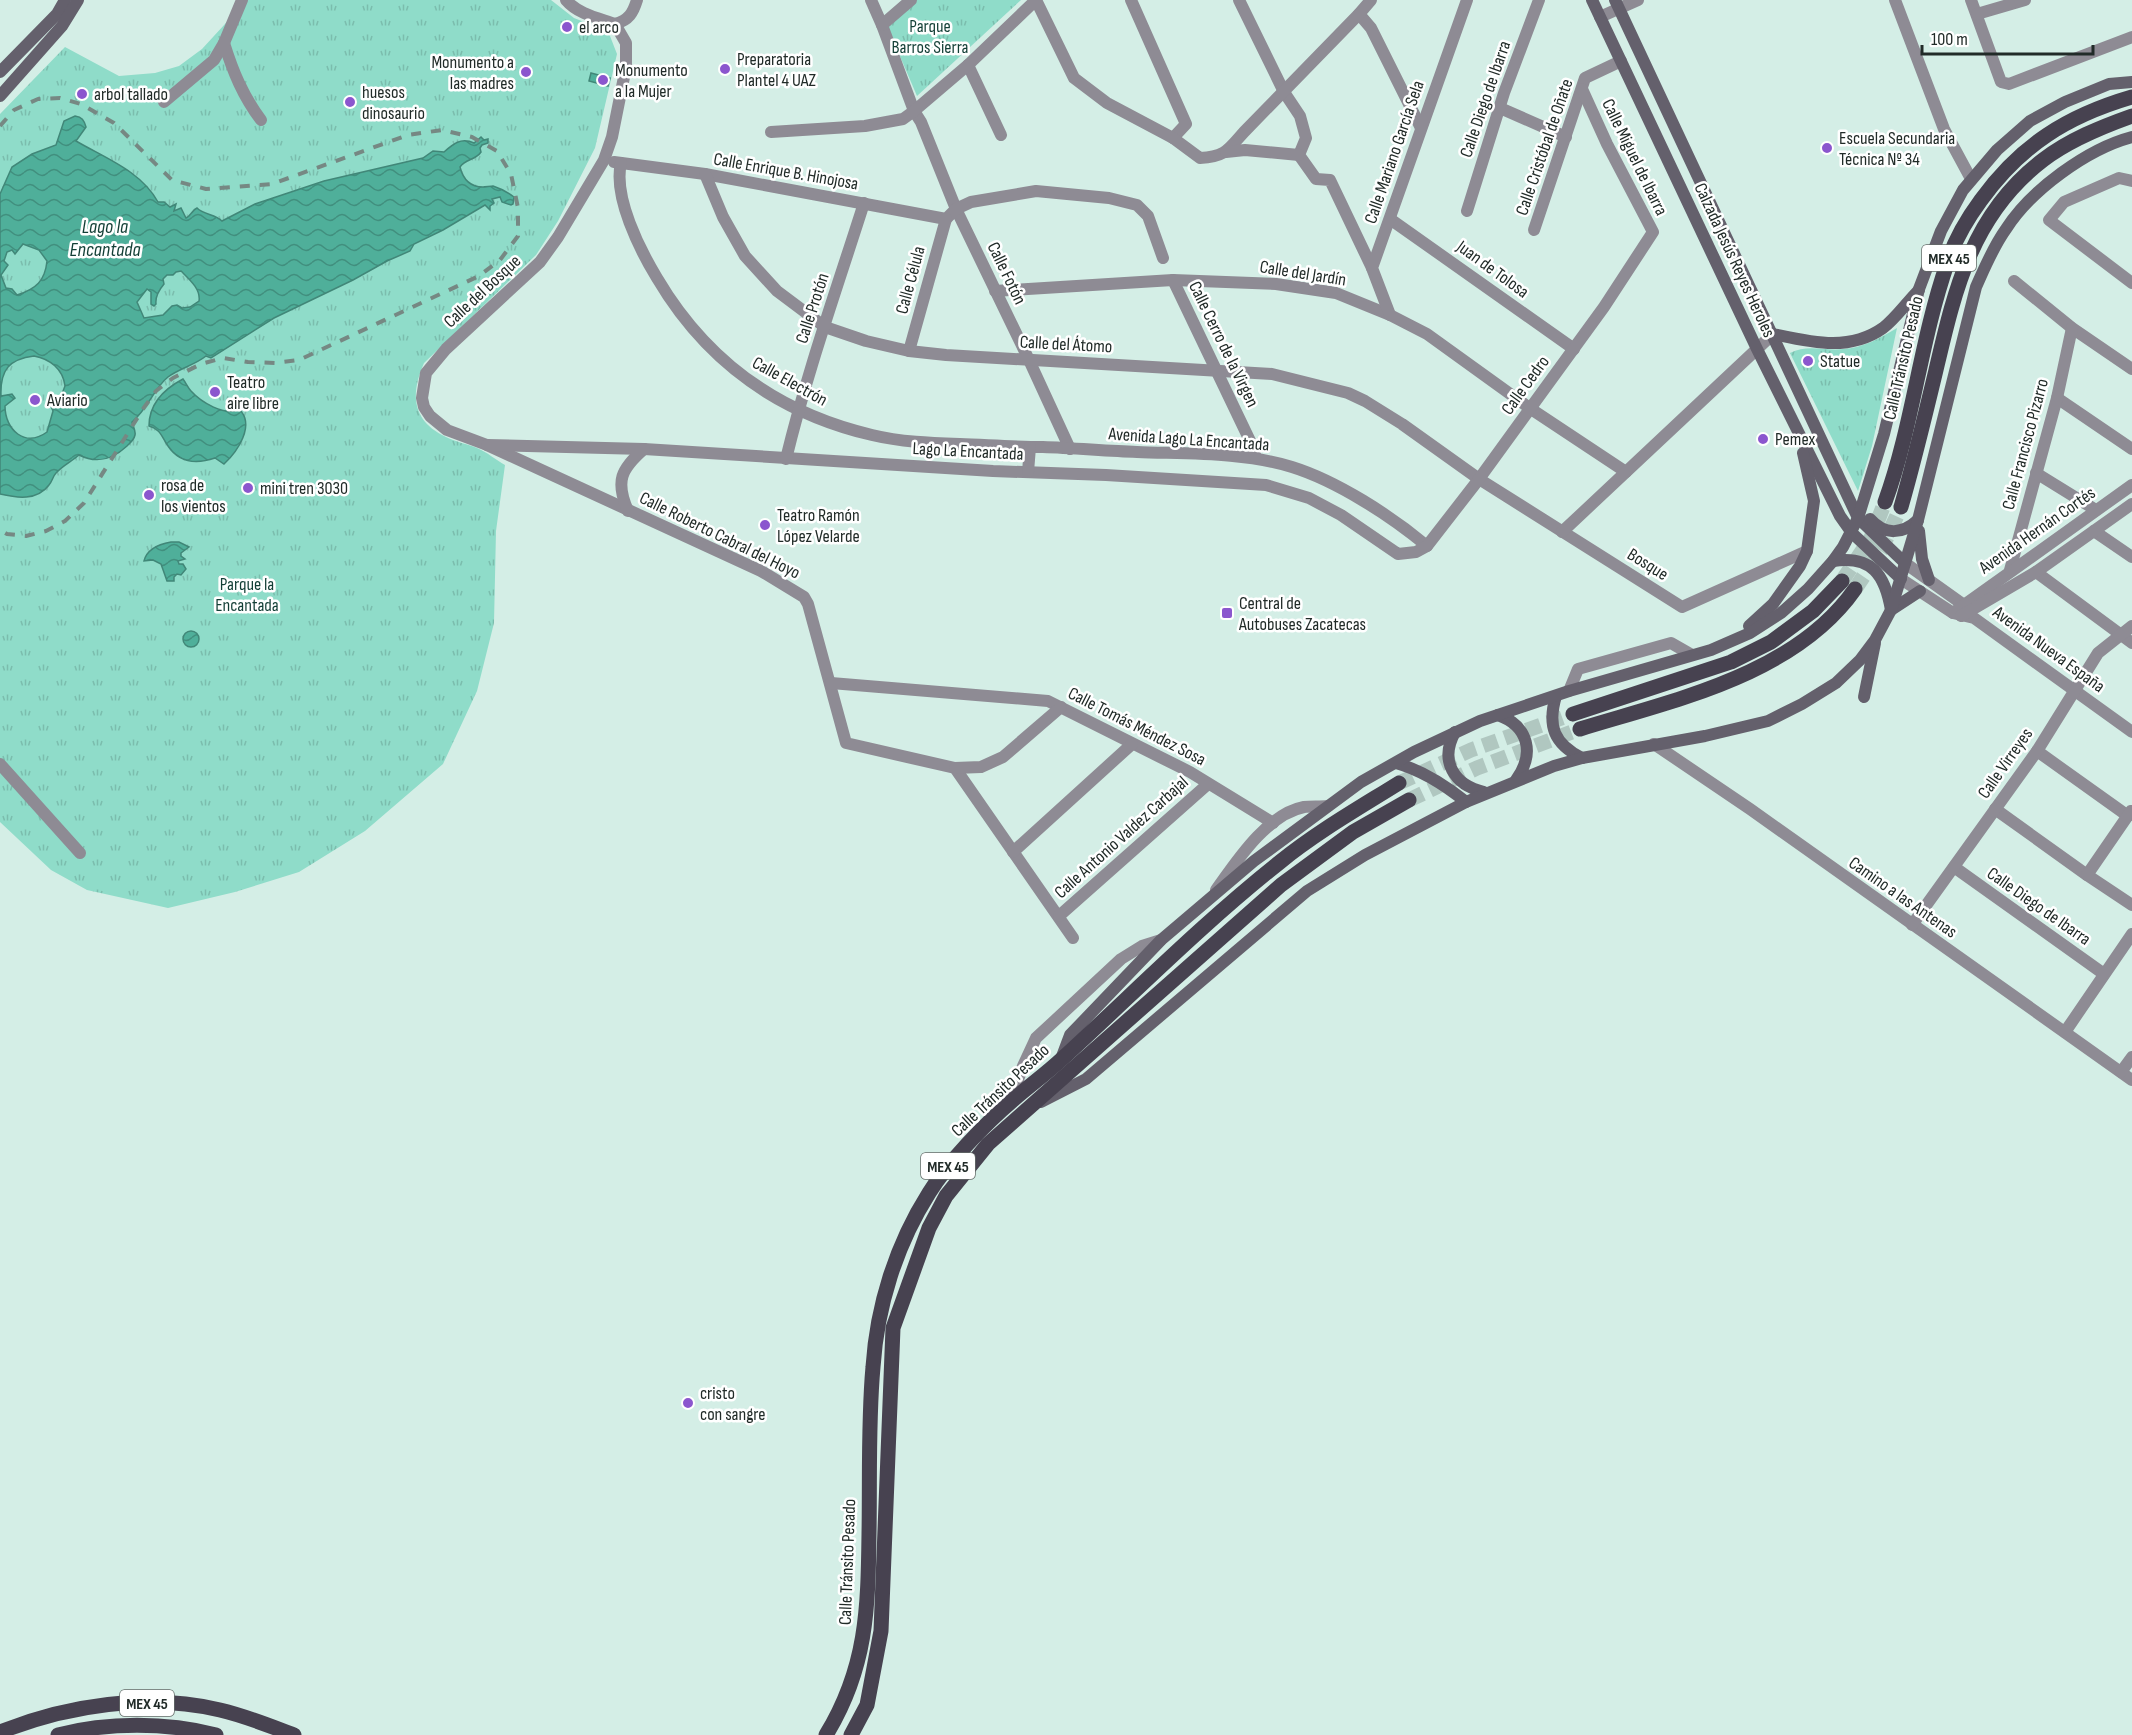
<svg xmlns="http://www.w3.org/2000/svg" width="2132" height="1735" viewBox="0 0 2132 1735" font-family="'Sofia Sans Condensed',sans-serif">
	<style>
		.park { fill: url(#park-tufts) }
		.water { fill: url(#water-waves); stroke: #418778; stroke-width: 1.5; fill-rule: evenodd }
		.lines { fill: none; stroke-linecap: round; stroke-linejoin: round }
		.primary-tunnel { stroke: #b0c7c0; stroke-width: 15; stroke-dasharray: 15 8; stroke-linecap: butt }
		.street { stroke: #8e8b94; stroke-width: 12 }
		.secondary { stroke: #64606c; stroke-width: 12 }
		.primary { stroke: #474250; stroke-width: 15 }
		.rail { stroke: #768883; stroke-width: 4; stroke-dasharray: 10 10; stroke-linecap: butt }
		.poi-dot { fill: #8b56ce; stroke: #fff; stroke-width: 2 }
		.labels { text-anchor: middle; stroke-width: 5; stroke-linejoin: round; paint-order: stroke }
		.shield { fill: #fff; stroke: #646b68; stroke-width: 1.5 }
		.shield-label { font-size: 16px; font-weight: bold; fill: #212b28 }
		.park-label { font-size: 18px; fill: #133f36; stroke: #fff }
		.poi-label { font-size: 18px; fill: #212b28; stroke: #fff; text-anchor: start }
		.street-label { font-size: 18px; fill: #212b28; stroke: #fff }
		.water-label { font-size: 20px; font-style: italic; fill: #123e35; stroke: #fff }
	</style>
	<defs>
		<pattern id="park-tufts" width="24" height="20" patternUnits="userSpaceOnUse" patternTransform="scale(1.5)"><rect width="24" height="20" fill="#8fdcc9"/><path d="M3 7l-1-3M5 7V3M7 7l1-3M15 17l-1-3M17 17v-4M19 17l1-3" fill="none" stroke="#7bbdad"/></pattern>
		<pattern id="water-waves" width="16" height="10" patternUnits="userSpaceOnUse" patternTransform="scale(1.5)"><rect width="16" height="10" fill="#4faf9a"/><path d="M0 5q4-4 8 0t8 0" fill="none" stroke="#418f7e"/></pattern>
	</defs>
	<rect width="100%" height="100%" fill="#d4eee6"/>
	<!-- park -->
	<g class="park">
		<path d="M247,0h304l23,18 28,11 8,7 7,18 -22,94 -37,73 -22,34 -112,108c-14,32 -12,58 22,74 10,5 21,7 31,11 10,4 19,12 28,17l-9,66 -2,92 -17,68 -34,73 -78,67 -66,41 -64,20 -67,16 -81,-18 -36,-20 -51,-48v-708l65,-67 54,29 36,-3 24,-7 23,-17z"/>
		<path d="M917,0h104l-104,96 -30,-70z"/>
		<path d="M1897,328l-25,118 -14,45 -68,-138c17,-9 34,-2 53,-4 20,-1 37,-11 54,-21z"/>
	</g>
	<!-- water -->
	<g class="water">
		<path d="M591,73l19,5 -2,8 -19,-5z"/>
		<path d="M75,116c7,1 9,4 11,11l-10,14c29,17 65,30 82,61h6l6,5 6,-3 -2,7 7,-3 5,10c5,-2 6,-8 11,-10 7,7 18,6 25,13l33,-17 69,-23 99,-23 10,-7 11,1c9,-8 17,-15 30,-9l7,-6 3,3 4,-1v4l-6,2 -2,3 1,4c-5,8 -16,7 -21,15 3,12 10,20 23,20 2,0 8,-1 10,-1 6,2 16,7 21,11l-1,7 -2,1 -9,-3 -2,-5 -8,2 2,4 -4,3v4l-5,-5 -42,25 -29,14 -4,7 -23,10 -34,19 -79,38 -63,40 -5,-2c-11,9 -28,13 -38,21 -14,11 -20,32 -36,45 1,4 4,9 3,13 -1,5 -5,8 -8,11 -15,14 -30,18 -48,9 -7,6 -17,11 -23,18 -3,3 -4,9 -7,12 -12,16 -32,13 -49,9v-300l12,-27 20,-13 24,-9 8,-24zM23,244l16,6 8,11c-2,20 -11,28 -30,34l-5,-6 -6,-1 -5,-13 7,-10 -4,-4 3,-9 5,-2 3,4zM181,271c8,8 20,18 18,30l-9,6 -8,1 -5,-3 -5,1 -9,9 -19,3 -7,-16 10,-13 4,3v12l3,2 2,-2c-1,-8 3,-14 8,-20l-1,-5 4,-4h6l3,-3zM34,356c16,3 29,13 31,30l-7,18h-8l3,7 -6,21c-22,16 -42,-2 -42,-26l10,-8 -3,-4 -11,2c-1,-26 8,-37 33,-40z"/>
		<path d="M183,379c3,4 5,9 8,12 10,11 34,26 48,18 17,16 -2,43 -15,55l-9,-6c-18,6 -35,6 -47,-12 -6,-8 -7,-17 -19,-20 0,-22 15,-37 34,-47z"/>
		<path d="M171,542h8l10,5 -8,6v3l4,3 -7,2 1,3h4l3,5 -5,6 -4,-1 -3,3v4h-7l-6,-17 -8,-4 -9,1c3,-13 16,-17 27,-19z"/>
		<circle cx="191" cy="639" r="8"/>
	</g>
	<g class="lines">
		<!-- primary-tunnel -->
		<g class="primary-tunnel">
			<path d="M1842,581l29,-43 14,-36"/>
			<path d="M1855,589l26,-39 20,-43"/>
			<path d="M1399,783l72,-33 102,-36"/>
			<path d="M1409,800l68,-32 103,-39"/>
		</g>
		<!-- street -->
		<g class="street">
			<path d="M566,0c12,14 32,18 49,24l11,19v24l-14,70 -8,23 -46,77 -18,25 -94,87 -20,24 -4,25 2,9 6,9 17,14 40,15 274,126 43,26 4,7 38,139 109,25 118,170"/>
			<path d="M871,0l11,25 32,86 7,11 35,87 73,151 41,89"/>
			<path d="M1131,0l55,124 -13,14"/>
			<path d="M1239,0l45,92 16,24 6,22 -7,17 17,24 14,1 42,88"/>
			<path d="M1895,0l49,129 27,50"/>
			<path d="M1971,0l30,82 8,2 123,-47"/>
			<path d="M1359,14l12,14 50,100"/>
			<path d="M1977,14l48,-14"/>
			<path d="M1600,17l38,-17"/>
			<path d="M615,24c14,-4 18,-11 22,-24"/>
			<path d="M882,25l29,-25"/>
			<path d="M224,43c9,29 19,53 37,77"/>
			<path d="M968,65l33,70"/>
			<path d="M164,102l50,-42 10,-17 18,-43"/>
			<path d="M1500,108l66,29"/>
			<path d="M771,132l94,-6 38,-7 11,-8 54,-46 68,-65 38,78 33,25 66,35 27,20c25,-1 28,-8 44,-26l115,-118 12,-14"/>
			<path d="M1226,152l19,-2 54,5"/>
			<path d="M614,162l91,12 241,45 10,-10 15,-7 65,-11 73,7 28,7 11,11 15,42"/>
			<path d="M621,163c-8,34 19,87 36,115 49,83 121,135 215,157 29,7 59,8 88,9 28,1 56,3 83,3 32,1 63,4 94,5 51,2 106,0 155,15 45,14 99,49 135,79"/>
			<path d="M705,174l18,43 22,39 32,35 48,36 41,14 43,10 37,4 326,19 76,19 17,8 37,23 77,55 203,128 125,-56"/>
			<path d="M2132,181l-13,-3 -55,24 -15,18 83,63"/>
			<path d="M1467,211l37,-118 35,-93"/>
			<path d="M1390,219l184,130"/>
			<path d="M1534,230l51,-152 36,-17"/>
			<path d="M1173,280l79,165 4,13"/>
			<path d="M2014,281l58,47 60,41"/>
			<path d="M995,291l178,-11 103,4 60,9 54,22 37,19 104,75 95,63"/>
			<path d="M1390,315l-18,-47 95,-268"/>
			<path d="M909,351l37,-132"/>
			<path d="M2057,398l75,51"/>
			<path d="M487,445l157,4 349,22 113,4 160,10 43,13 32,17 57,39 18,-2 11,-6 52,-67 125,-172 49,-75 -46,-88 -25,-55"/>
			<path d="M786,459c21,-87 51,-171 78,-256"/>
			<path d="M1028,472l2,-25"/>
			<path d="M2036,473l60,37"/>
			<path d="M628,511c-13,-30 -7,-42 16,-62"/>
			<path d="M2094,531l38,26"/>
			<path d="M1562,532l211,-198"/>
			<path d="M1905,563l63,45"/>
			<path d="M2010,570l47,-172 15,-70"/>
			<path d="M2036,572l96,71"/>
			<path d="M1901,579l52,34 21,5 158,114"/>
			<path d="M1953,613l179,-128"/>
			<path d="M1961,616l75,-44 96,-68"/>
			<path d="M831,683l217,18 142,71 83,51"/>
			<path d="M1569,691l9,-22 93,-26 21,12"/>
			<path d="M1654,744l96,65 382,271"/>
			<path d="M2037,751l91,65"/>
			<path d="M0,764l80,89"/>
			<path d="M955,768l26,-1 22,-10 58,-50"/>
			<path d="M1995,809l92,66 45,30"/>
			<path d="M1013,852l119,-108"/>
			<path d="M1954,867l150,107"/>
			<path d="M2087,875l44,-64"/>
			<path d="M1216,890c20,-28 51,-76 88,-83 7,-1 16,0 24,-1"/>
			<path d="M1059,916l149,-132"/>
			<path d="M1912,925l125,-174 61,-98 34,-27"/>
			<path d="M2065,1032l67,-98"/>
			<path d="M2121,1072l11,-15"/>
			<path d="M1010,1102l13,-36 13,-28 85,-79 21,-13 19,-6"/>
		</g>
		<!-- secondary -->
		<g class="secondary">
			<path d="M1592,0l165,349 83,167 12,17 49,46"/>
			<path d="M1615,0l243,518 47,45"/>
			<path d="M0,72l57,-58 8,-14"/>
			<path d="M0,96l62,-70 16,-26"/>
			<path d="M1773,334c38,8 76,18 110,-6 13,-10 24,-26 36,-38"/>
			<path d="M1870,519c15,17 33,15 48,1"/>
			<path d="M1919,531l3,28 7,21"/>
			<path d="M1833,561c39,-6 52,14 58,49l29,-19"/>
			<path d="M1749,626l24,-22 27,-38 7,-15 7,-50 -11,-48"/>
			<path d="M1556,696c-9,30 -2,48 26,62"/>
			<path d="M1864,697l11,-54"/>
			<path d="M1498,715c31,11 37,39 18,65"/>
			<path d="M1455,732c-16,29 -1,53 29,60"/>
			<path d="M1396,763c25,7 49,22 70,39"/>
			<path d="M1061,1059l9,-24 91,-95 93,-79 107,-79 53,-30 66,-31 89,-30 142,-41 39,-17 31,-20 27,-24 25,-28 10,-14 15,-29 26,-84 35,-145 22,-58 22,-41 34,-40 33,-29 35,-19 44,-18 23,-2"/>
			<path d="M1041,1102l45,-23 221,-188 58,-36 101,-53 88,-36 28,-8 123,-22 63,-15 34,-17 34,-21 24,-23 15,-20 16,-30 27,-90 58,-233c9,-20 17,-40 30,-58 25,-39 81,-80 126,-92"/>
		</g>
		<!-- primary -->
		<g class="primary">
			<path d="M1885,502c28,-77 35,-160 62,-238 7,-23 20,-45 34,-64 40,-55 86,-84 151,-103"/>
			<path d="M1901,507c13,-45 24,-91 35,-137 19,-81 36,-156 107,-210 26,-20 58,-33 89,-44"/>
			<path d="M1573,714l158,-52 40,-20 42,-31 29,-30"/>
			<path d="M1580,729c94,-29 215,-54 275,-140"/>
			<path d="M0,1732c68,-27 147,-39 220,-22 26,6 50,16 74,25"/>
			<path d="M58,1735c49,-13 109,-13 158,0"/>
			<path d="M826,1735c41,-67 42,-126 43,-201 1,-56 -1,-112 4,-167 4,-61 23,-122 56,-174 19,-31 56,-69 84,-93 16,-14 34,-27 50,-42 72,-66 140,-135 217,-196 37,-30 79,-54 119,-79"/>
			<path d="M851,1735l16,-30 14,-74 12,-303 36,-100 17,-32 42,-52 293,-259 72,-53 56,-32"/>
		</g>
		<!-- rail -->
		<path class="rail" d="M0,126l14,-16 24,-11 22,-1 21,6 33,19 58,57 34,9 66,-5 136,-49 34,-5 30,7 25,14 14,23 7,34v28l-18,24 -21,16 -180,84 -24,3 -27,-1 -25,-4 -22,6 -28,14 -17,13 -13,18 -59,94 -19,18 -19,10 -20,5 -19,-2 -7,-4"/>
	</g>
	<!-- markers -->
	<g class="poi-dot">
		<circle cx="567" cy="27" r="6"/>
		<circle cx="725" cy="69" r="6"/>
		<circle cx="526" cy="72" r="6"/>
		<circle cx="603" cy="80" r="6"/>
		<circle cx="82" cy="94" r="6"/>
		<circle cx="350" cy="102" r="6"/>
		<circle cx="1827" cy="148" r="6"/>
		<circle cx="1808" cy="361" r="6"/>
		<circle cx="215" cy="392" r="6"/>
		<circle cx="35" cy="400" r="6"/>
		<circle cx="1763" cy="439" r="6"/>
		<circle cx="248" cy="488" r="6"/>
		<circle cx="149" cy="495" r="6"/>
		<circle cx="765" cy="525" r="6"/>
		<rect x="1221" y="607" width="12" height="12" rx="3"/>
		<circle cx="688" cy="1403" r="6"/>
	</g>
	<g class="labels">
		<!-- shield labels -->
		<g class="shield">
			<rect x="1922" y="245" width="54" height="26" rx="4.5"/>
			<rect x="921" y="1153" width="54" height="26" rx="4.5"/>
			<rect x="120" y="1690" width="54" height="26" rx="4.5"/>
		</g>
		<g class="shield-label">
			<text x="1949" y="264">MEX 45</text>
			<text x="948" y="1172">MEX 45</text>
			<text x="147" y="1709">MEX 45</text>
		</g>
		<!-- park labels -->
		<g class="park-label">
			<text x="930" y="32">Parque<tspan x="930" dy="21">Barros Sierra</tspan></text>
			<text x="247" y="590">Parque la<tspan x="247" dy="21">Encantada</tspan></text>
		</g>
		<!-- poi labels -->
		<g class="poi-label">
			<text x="579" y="33">el arco</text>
			<text x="737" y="65">Preparatoria<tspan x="737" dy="21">Plantel 4 UAZ</tspan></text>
			<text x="514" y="68" text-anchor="end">Monumento a<tspan x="514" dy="21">las madres</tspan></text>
			<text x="615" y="76">Monumento<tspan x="615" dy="21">a la Mujer</tspan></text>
			<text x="362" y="98">huesos<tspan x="362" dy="21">dinosaurio</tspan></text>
			<text x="94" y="100">arbol tallado</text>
			<text x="1839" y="144">Escuela Secundaria<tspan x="1839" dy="21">Técnica Nº 34</tspan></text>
			<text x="1820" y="367">Statue</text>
			<text x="227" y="388">Teatro<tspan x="227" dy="21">aire libre</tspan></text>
			<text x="47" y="406">Aviario</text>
			<text x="1775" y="445">Pemex</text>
			<text x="161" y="491">rosa de<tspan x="161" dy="21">los vientos</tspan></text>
			<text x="260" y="494">mini tren 3030</text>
			<text x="777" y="521">Teatro Ramón<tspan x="777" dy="21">López Velarde</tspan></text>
			<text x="1239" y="609">Central de<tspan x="1239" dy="21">Autobuses Zacatecas</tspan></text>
			<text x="700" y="1399">cristo<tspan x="700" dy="21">con sangre</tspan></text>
		</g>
		<!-- street labels -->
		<g class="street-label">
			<text transform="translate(1485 99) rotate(-71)" y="6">Calle Diego de Ibarra</text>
			<text transform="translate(1544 147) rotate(-71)" y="6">Calle Cristóbal de Oñate</text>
			<text transform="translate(1394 152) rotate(-71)" y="6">Calle Mariano García Sela</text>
			<text transform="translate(1635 157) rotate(64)" y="6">Calle Miguel de Ibarra</text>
			<text transform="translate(786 171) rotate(10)" y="6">Calle Enrique B. Hinojosa</text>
			<text transform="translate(1735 260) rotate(65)" y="6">Calzada Jesús Reyes Heroles</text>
			<text transform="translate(1493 269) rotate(36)" y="6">Juan de Tolosa</text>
			<text transform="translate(1007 273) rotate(64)" y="6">Calle Fotón</text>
			<text transform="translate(1303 273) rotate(9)" y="6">Calle del Jardín</text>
			<text transform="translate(910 280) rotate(-75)" y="6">Calle Célula</text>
			<text transform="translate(482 291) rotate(-43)" y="6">Calle del Bosque</text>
			<text transform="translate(812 308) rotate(-72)" y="6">Calle Protón</text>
			<text transform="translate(1066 344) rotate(3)" y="6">Calle del Átomo</text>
			<text transform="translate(1224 344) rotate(64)" y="6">Calle Cerro de la Virgen</text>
			<text transform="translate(1903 358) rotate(-77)" y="6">Calle Tránsito Pesado</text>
			<text transform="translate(790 381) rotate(29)" y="6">Calle Electrón</text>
			<text transform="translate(1525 385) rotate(-54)" y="6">Calle Cedro</text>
			<text transform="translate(1189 439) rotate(4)" y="6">Avenida Lago La Encantada</text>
			<text transform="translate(2025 444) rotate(-75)" y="6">Calle Francisco Pizarro</text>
			<text transform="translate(968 451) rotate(3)" y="6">Lago La Encantada</text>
			<text transform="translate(2037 530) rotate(-35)" y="6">Avenida Hernán Cortés</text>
			<text transform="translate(720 535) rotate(26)" y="6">Calle Roberto Cabral del Hoyo</text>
			<text transform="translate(1648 564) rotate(32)" y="6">Bosque</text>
			<text transform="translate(2049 649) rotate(36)" y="6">Avenida Nueva España</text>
			<text transform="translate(1137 726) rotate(27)" y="6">Calle Tomás Méndez Sosa</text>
			<text transform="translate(2005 763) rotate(-55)" y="6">Calle Virreyes</text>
			<text transform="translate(1121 837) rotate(-42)" y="6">Calle Antonio Valdez Carbajal</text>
			<text transform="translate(1903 897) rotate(35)" y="6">Camino a las Antenas</text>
			<text transform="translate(2039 906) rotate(35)" y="6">Calle Diego de Ibarra</text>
			<text transform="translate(1000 1090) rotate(-43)" y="6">Calle Tránsito Pesado</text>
			<text transform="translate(847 1562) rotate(-88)" y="6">Calle Tránsito Pesado</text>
		</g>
		<!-- water labels -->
		<g class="water-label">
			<text x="105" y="233">Lago la<tspan x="105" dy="23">Encantada</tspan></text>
		</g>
	</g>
	<!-- scale -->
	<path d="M1922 45v9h171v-9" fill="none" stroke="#212b28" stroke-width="3"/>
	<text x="1931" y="45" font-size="18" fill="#212b28" stroke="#ffffff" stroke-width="4.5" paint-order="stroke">100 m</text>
</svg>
